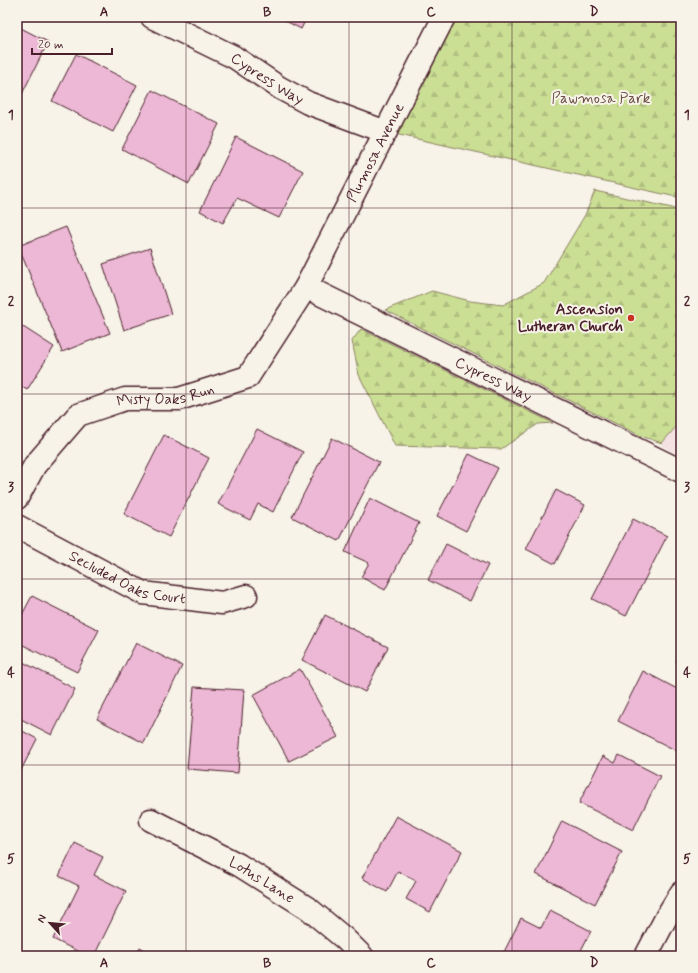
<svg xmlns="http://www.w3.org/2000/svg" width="698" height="973" viewBox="0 0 698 973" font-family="Mynerve,sans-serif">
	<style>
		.built { fill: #f4e1e2 }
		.forest { fill: url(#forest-firs); stroke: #8a7f60 }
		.building { fill: #ecb8d5; stroke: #4a1f2b }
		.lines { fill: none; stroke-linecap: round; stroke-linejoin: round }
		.minor-casing { stroke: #4a1f2b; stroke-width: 25 }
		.minor { stroke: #f7f3e8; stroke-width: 22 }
		.grid { fill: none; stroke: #4a1f2b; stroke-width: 1; stroke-opacity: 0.55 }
		.poi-dot { fill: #c8321e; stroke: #f7f3e8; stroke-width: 1.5 }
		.labels { text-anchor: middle; stroke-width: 4; stroke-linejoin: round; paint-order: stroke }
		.street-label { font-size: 15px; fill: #4a1f2b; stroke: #f7f3e8 }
		.park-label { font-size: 15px; fill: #6a4f45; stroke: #f7f3e8 }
		.poi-label { font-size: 15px; font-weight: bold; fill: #4a1f2b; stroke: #f7f3e8; text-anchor: end }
		.neatline { fill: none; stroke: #4a1f2b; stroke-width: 1.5 }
		.grid-label { font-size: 13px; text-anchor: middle; font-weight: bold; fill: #4a1f2b }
	</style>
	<defs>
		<pattern id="forest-firs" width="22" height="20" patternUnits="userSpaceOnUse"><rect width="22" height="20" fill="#cbdf94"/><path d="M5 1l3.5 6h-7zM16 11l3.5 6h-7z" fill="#b0bf80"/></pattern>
	</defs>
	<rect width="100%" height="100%" fill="#f7f3e8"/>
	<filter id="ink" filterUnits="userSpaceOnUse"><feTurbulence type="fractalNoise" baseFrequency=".025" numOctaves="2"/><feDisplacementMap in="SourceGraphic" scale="8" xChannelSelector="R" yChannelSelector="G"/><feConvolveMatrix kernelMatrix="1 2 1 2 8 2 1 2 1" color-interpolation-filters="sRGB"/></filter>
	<g filter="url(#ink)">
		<!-- built -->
		<path class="built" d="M681,421v35l-19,-10v-3z"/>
		<!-- forest -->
		<g class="forest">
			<path d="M444,17h237v181l-295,-66z"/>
			<path d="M595,191l86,19v211l-19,22 -21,-7 -256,-126 47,-19 38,10 33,4 41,-22 41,-68z"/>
			<path d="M361,329l192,94 -15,1 -37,25 -106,-3 -36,-71 -7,-34z"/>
		</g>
		<!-- building -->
		<g class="building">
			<path d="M278,17h29l-6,12z"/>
			<path d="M17,20l2,1 -2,5 31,16 -26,52 -5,-3z"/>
			<path d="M76,54l61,31 -24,47 -61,-31z"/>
			<path d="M152,90l67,34 -30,60 -67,-35z"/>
			<path d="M236,137l67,34 -24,47 -42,-20 -14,25 -23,-12z"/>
			<path d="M66,227l44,106 -48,19 -44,-106z"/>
			<path d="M150,248l21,66 -47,16 -21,-66z"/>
			<path d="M17,323l37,24 -27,43 -10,-6z"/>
			<path d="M257,429l46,23 -30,60 -15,-8 -8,16 -32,-16z"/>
			<path d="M164,435l45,23 -40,79 -45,-23z"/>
			<path d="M332,438l47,24 -40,79 -47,-24z"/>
			<path d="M469,454l29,14 -32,63 -29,-15z"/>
			<path d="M556,490l29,15 -30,59 -29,-15z"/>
			<path d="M370,498l49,25 -34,67 -24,-13 8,-14 -24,-11z"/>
			<path d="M633,519l34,17 -41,80 -34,-17z"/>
			<path d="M446,544l42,21 -18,36 -42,-21z"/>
			<path d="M32,596l67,34 -22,42 -60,-30v-18z"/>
			<path d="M325,615l63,32 -23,45 -63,-32z"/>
			<path d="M136,643l46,23 -38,77 -47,-24z"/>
			<path d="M681,651v13l-5,-3z"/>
			<path d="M17,659l58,30 -23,46 -35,-18z"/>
			<path d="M300,669l38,68 -49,24 -36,-66z"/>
			<path d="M643,671l38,20v58l-2,3 -61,-31z"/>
			<path d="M194,687l50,3 -6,83 -51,-4z"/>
			<path d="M17,728l20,11 -20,39z"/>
			<path d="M619,755l41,21 -27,54 -54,-27 24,-47 12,7z"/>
			<path d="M396,816l66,35 -32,61 -24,-13 10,-18 -18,-10 -11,21 -25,-14z"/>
			<path d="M562,821l60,31 -27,52 -59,-30z"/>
			<path d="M75,843l28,14 -9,18 32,16 -32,65h-7l-34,-17 26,-53 -20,-10z"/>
			<path d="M550,910l41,21 -13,25h-76l19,-38 20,10z"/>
			<path d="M140,947l15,9h-20z"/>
		</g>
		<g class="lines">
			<defs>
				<g id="minor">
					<path id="s1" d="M152,17l82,40 46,31 28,15 78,29"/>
					<path id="s2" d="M306,287l375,184"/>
					<path id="s3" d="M17,498l18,-33 43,-50 47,-16h54l69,-22 58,-90 138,-270"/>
					<path id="s4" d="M17,526l126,67 79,10 24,-7"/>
					<path id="s5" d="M151,820l88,45 70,44 36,30 17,17"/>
					<path d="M646,956l21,-40 14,-23"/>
				</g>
			</defs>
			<!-- minor casing -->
			<use href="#minor" class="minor-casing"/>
			<!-- minor -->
			<use href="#minor" class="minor"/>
		</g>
	</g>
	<!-- grid -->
	<path class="grid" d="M186,17v939M349,17v939M512,17v939M17,208h664M17,394h664M17,579h664M17,765h664"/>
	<!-- markers -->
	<circle class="poi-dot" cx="631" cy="318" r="4"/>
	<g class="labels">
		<!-- street labels -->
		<g class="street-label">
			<text dy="5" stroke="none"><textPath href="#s1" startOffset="131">Cypress Way</textPath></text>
			<text dy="5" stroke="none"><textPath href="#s3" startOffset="538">Plumosa Avenue</textPath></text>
			<text dy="5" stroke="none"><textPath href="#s2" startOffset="209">Cypress Way</textPath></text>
			<text dy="5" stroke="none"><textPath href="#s3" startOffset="194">Misty Oaks Run</textPath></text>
			<text dy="5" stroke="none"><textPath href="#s4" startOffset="123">Secluded Oaks Court</textPath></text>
			<text dy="5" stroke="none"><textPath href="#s5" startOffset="126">Lotus Lane</textPath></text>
		</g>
		<!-- park labels -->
		<g class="park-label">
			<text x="601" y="103">Pawmosa Park</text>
		</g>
		<!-- poi labels -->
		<g class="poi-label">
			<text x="623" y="314">Ascension<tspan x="623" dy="17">Lutheran Church</tspan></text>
		</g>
	</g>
	<!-- margin -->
	<rect width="698" height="973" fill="none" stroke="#f7f3e8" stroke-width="44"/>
	<!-- north arrow -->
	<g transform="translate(50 923) rotate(297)" stroke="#f7f3e8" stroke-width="3" paint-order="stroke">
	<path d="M0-3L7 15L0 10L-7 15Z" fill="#4a1f2b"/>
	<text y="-6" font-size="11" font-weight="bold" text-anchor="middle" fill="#4a1f2b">N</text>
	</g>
	<!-- scale -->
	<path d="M32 48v6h80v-6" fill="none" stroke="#4a1f2b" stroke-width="2"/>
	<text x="38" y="48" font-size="12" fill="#4a1f2b" stroke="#f7f3e8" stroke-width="3" paint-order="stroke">20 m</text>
	<rect x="22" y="22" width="654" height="929" class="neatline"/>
	<g class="grid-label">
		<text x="104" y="16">A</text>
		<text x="267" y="16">B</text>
		<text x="431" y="16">C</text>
		<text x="594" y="16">D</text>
		<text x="11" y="119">1</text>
		<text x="687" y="119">1</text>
		<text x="11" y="305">2</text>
		<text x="687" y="305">2</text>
		<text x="11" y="491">3</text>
		<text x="687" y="491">3</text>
		<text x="11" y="677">4</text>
		<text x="687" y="677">4</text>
		<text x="11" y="863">5</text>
		<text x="687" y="863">5</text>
		<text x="104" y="967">A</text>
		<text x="267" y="967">B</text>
		<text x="431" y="967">C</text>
		<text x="594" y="967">D</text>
	</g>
</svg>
